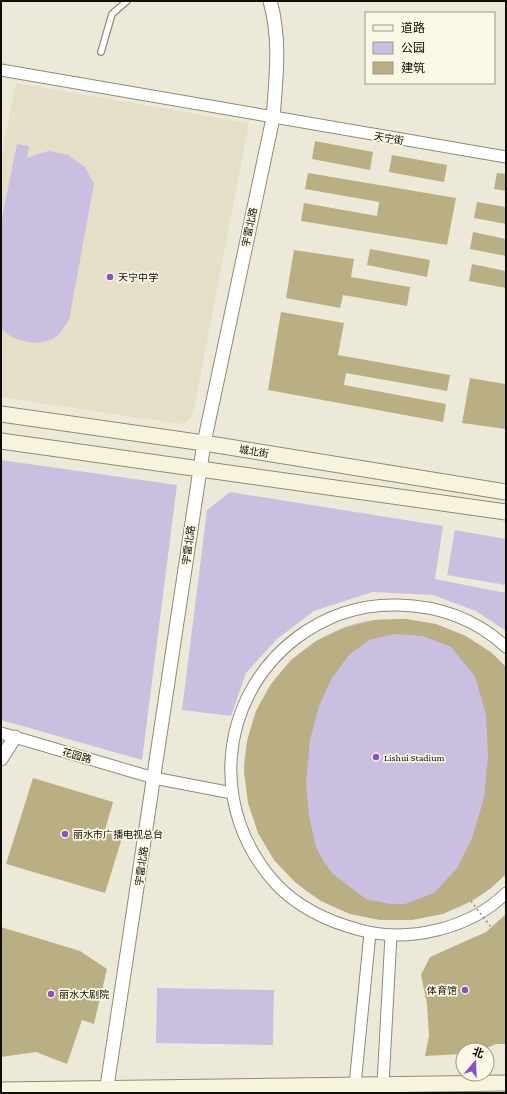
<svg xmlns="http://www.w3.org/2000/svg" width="507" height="1094" viewBox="0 0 507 1094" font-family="'Crimson Pro','Noto Sans SC',serif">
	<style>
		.built { fill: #e4dfc6 }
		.green { fill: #cbbfe1 }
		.building { fill: #baaf83; fill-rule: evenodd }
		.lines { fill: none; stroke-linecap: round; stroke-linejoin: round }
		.service-casing { stroke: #8d8a7a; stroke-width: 8 }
		.minor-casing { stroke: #8d8a7a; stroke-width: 13 }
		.tertiary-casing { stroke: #8d8a7a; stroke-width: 15 }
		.secondary-casing { stroke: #8d8a7a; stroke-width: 17 }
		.service { stroke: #fff; stroke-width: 5.5 }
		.minor { stroke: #fff; stroke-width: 11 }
		.tertiary { stroke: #fff; stroke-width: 13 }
		.secondary { stroke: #f8f3dd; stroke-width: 15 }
		.path-bridge { stroke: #8e8b7f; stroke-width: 1.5; stroke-dasharray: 2 3; stroke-linecap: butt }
		.poi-dot { fill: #8952ca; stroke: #fbf7e5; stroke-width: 1.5 }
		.labels { text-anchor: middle; stroke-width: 3.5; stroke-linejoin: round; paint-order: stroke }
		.street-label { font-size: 10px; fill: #0d0c07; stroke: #fbf7e5 }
		.poi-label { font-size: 10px; fill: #0d0c07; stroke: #fbf7e5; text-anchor: start }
	</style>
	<rect width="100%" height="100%" fill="#ede9d8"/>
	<!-- built -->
	<path class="built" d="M16,83l233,40 -56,291 -6,7 -7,3 -179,-27v-241z"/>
	<!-- green -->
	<g class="green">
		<path d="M17,144l12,2 -2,12 21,-7 20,4 17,12 9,17 -25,136c-4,5 -7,12 -12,16 -15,12 -43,6 -56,-7v-106z"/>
		<path d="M1,460l176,25 -35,275 -141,-40z"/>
		<path d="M230,492l213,34 -8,53 71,14v38l-30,-20 -43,-16 -61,-3 -58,19 -37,28 -31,34 -15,43 -49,-6 25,-200z"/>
		<path d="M455,530l51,9v46l-59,-10z"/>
		<path d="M406,619c38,6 54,13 86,34l14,221c-11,10 -22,21 -36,28 -67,34 -147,20 -194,-41 -7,-8 -14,-37 -18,-48 -4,-13 -12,-28 -14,-41 -1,-15 4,-33 8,-48 16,-53 67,-98 123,-104 10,-1 21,-1 31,-1z"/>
		<path d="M157,988l117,2 -1,55 -117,-2z"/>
	</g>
	<!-- building -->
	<g class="building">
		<path d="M315,141l58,11 -3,18 -58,-11z"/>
		<path d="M392,155l55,10 -3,17 -55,-10z"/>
		<path d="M308,173l148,25 -9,47 -146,-24 3,-18 73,13 2,-14 -74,-13z"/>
		<path d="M497,173l9,1v17l-12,-2z"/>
		<path d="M477,202l29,5v17l-32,-6z"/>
		<path d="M473,232l33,7v17l-36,-7z"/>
		<path d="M370,249l60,11 -3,17 -60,-12z"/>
		<path d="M294,250l60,9 -3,18 59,10 -3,19 -64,-11 -3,13 -54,-10z"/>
		<path d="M472,264l34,7v17l-37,-7z"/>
		<path d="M281,312l63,11 -6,32 112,20 -3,16 -101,-18 -2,12 102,19 -3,18 -175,-32z"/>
		<path d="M470,378l35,6 1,45 -44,-6z"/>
		<path d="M406,619l30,5 30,12 26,17 14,14v207l-15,14 -20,13 -28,13 -31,6h-32l-30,-6 -29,-13 -25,-18 -22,-23 -16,-27 -10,-30 -4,-31 3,-31 9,-30 15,-27 20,-24 25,-19 28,-13 30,-8zM395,634l28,2 28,11 24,29 11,39 2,42 -4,41 -12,40 -15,30 -23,25 -29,11h-15l-24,-5 -33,-25 -9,-12 -8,-15 -7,-31 -3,-33 4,-43 9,-34 13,-28 17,-23 20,-15z"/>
		<path d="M33,778l80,24 -8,28 17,8 -17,55 -99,-29z"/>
		<path d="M506,914v130h-10l-14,6h-19v4l-38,2 4,-20 -2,-32 -6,-29 9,-18 56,-25z"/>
		<path d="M1,927l79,24 27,18 -13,55 -12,-4 -15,44 -31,-12 -35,5z"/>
	</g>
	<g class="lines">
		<defs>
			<path id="service" d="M101,52l11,-38 15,-13"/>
			<g id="minor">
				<path d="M1,70l505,87"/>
				<path d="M506,647c-30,-28 -67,-41 -108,-42 -37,-1 -73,11 -103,34 -78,61 -86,173 -18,246 22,23 53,37 83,45 48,13 110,-1 146,-37"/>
				<path d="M1,733l153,45 78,15"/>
				<path d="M383,1084l8,-149"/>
				<path d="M355,1085l15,-152"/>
			</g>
			<g id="tertiary">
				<path d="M1,759l14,-22"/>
				<path d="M106,1093l98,-650 69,-325c3,-38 8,-80 -3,-117"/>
			</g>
			<g id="secondary">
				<path d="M1,414l203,29 302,49"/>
				<path d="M1,441l505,71"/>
				<path d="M1,1090l505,-7"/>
			</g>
		</defs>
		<!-- service casing -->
		<use href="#service" class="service-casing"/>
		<!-- minor casing -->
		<use href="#minor" class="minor-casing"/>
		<!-- tertiary casing -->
		<use href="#tertiary" class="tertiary-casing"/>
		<!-- secondary casing -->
		<use href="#secondary" class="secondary-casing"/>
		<!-- service -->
		<use href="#service" class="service"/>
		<!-- minor -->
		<use href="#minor" class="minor"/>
		<!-- tertiary -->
		<use href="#tertiary" class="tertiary"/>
		<!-- secondary -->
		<use href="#secondary" class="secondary"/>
		<!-- path-bridge -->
		<path class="path-bridge" d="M471,901l20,26"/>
	</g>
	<!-- markers -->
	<g class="poi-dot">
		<circle cx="110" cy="277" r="4"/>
		<circle cx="376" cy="757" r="4"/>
		<circle cx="65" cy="834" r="4"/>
		<circle cx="465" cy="990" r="4"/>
		<circle cx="51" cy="994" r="4"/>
	</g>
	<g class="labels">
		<!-- street labels -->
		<g class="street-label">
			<text transform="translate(389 138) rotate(10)" y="4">天宁街</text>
			<text transform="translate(249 227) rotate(-78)" y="4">宇雷北路</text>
			<text transform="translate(254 451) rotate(9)" y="4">城北街</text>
			<text transform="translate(188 545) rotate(-82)" y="4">宇雷北路</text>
			<text transform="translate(77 755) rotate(16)" y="4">花园路</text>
			<text transform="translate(141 866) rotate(-82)" y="4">宇雷北路</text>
		</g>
		<!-- poi labels -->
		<g class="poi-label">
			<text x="118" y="281">天宁中学</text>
			<text x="384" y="761">Lishui Stadium</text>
			<text x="73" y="838">丽水市广播电视总台</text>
			<text x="457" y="994" text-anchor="end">体育馆</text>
			<text x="59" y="998">丽水大剧院</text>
		</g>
	</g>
	<!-- border -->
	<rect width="507" height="1094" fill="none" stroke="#0d0c07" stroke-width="4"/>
	<!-- legend -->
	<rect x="365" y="12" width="130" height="72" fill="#fbf7e5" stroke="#9c998c"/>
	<rect x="373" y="25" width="20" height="6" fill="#f8f3dd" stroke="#9c998c"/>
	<text x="401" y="32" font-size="12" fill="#0d0c07">道路</text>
	<rect x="373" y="42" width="20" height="12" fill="#cbbfe1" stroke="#9c998c"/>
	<text x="401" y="52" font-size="12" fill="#0d0c07">公园</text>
	<rect x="373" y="62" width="20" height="12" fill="#baaf83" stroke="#9c998c"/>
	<text x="401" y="72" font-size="12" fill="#0d0c07">建筑</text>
	<!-- north arrow -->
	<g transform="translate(475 1062) rotate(19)"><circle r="19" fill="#fbf7e5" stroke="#9c998c"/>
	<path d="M0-3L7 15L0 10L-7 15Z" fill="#8952ca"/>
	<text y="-6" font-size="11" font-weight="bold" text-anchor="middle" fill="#0d0c07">北</text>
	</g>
</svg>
